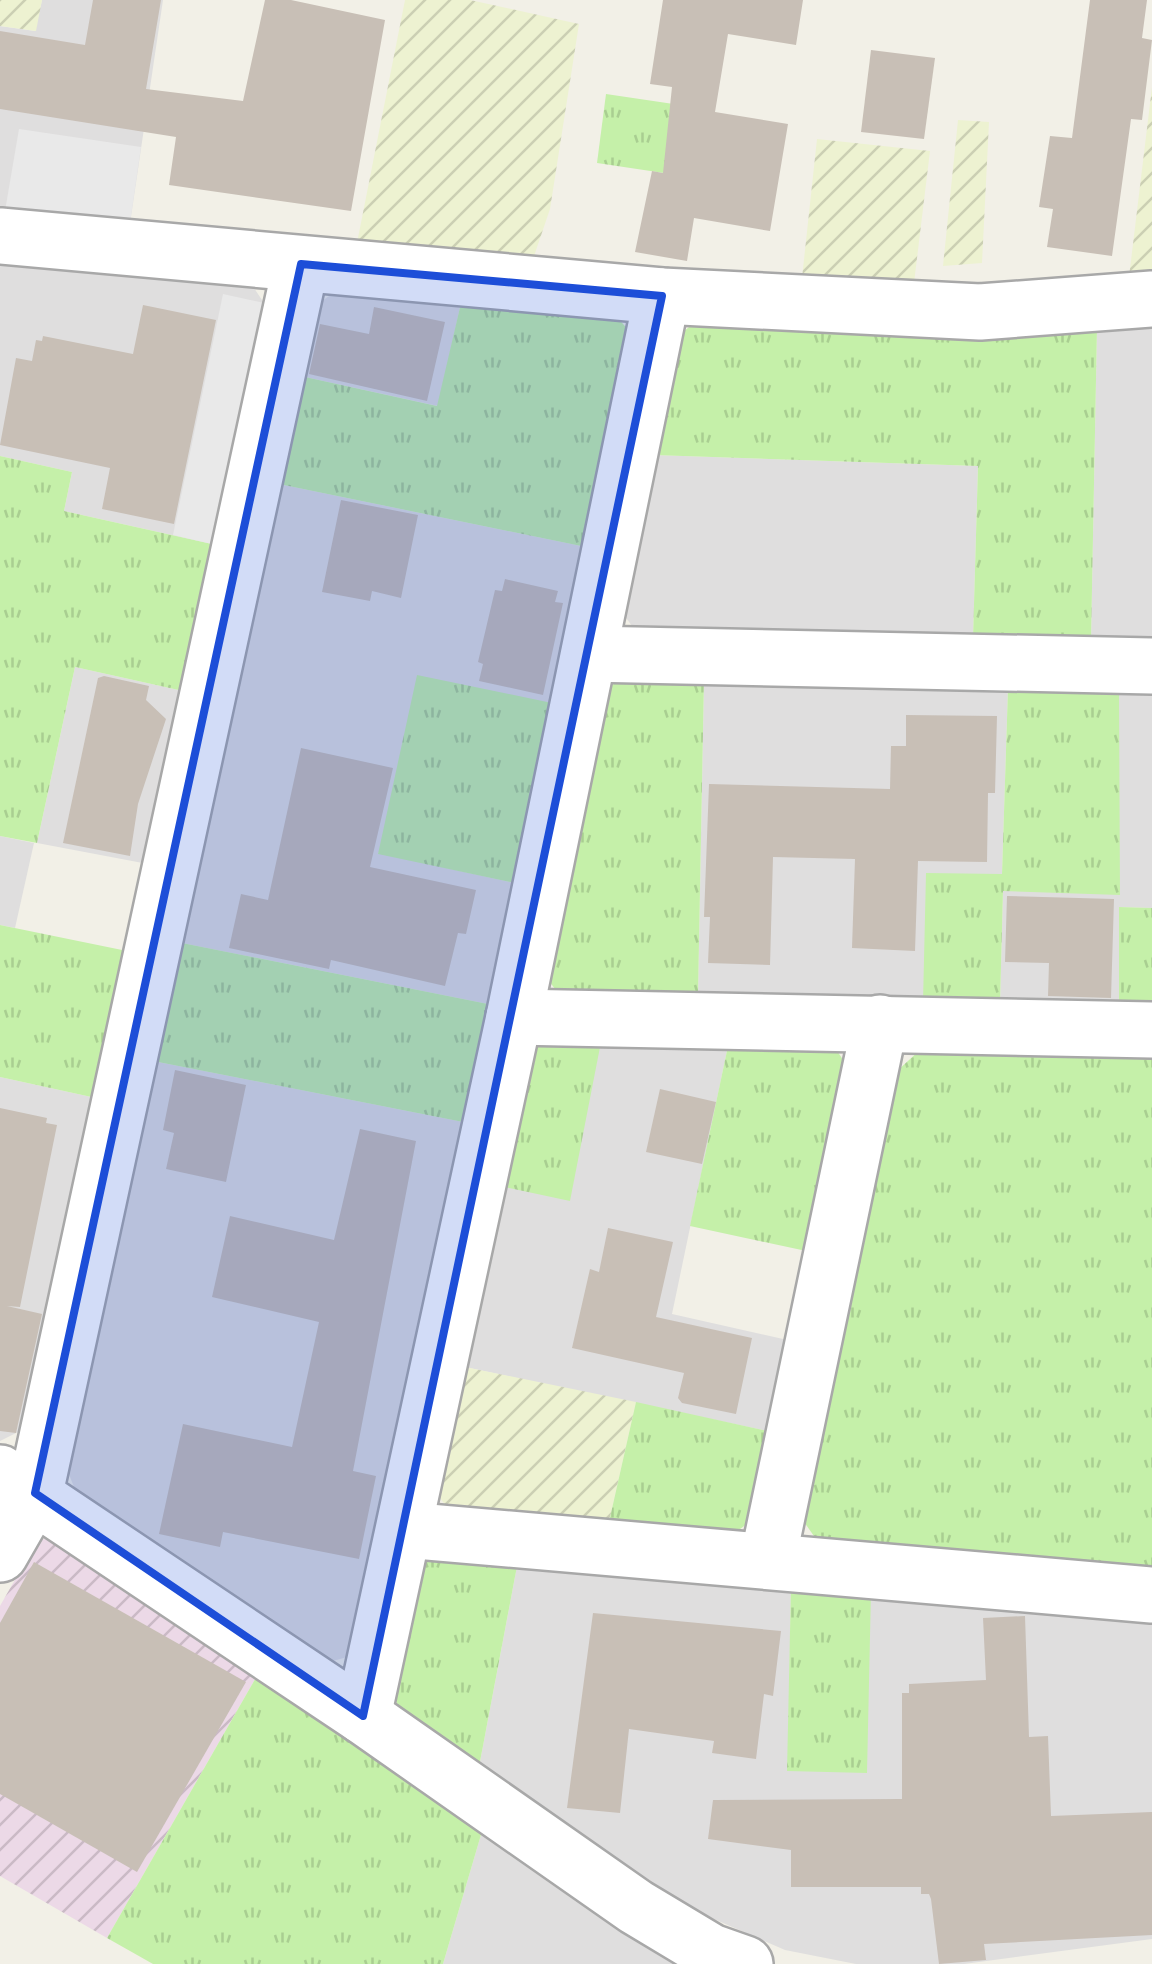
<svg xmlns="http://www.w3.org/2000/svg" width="1152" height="1964" viewBox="0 0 1152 1964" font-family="'Sofia Sans Condensed',sans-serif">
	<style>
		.residential { fill: #dfdede }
		.industrial { fill: url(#industrial-furrows) }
		.farmland { fill: url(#farmland-furrows) }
		.grass { fill: url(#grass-tufts) }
		.parking { fill: #e9e9e9 }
		.building { fill: #c8bfb6 }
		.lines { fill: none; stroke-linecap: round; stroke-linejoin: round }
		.minor-casing { stroke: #a8a8a8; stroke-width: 60 }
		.minor { stroke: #fff; stroke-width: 55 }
		.marked { fill: #1d4ed8; fill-opacity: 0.2; stroke: #1d4ed8; stroke-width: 8; stroke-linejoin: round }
	</style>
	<defs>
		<pattern id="industrial-furrows" width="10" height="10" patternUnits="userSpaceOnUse" patternTransform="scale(2.5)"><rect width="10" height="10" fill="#ecd9e7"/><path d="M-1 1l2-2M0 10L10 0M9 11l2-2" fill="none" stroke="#cabac6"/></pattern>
		<pattern id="farmland-furrows" width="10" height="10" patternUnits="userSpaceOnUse" patternTransform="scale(2.5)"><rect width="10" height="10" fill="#edf2d1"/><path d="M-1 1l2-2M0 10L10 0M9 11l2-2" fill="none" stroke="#cbcfb3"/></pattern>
		<pattern id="grass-tufts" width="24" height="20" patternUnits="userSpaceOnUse" patternTransform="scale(2.5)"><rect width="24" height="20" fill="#c5f0a9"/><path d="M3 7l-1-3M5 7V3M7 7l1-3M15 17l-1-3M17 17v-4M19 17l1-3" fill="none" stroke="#a9ce91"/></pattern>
	</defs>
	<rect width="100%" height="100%" fill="#f2f0e7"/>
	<!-- residential -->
	<g class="residential">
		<path d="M42,0h121l-33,223 -130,-13v-184l35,5z"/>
		<path d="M0,259l250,23 14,21 -52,241 -148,-33 8,-39 -72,-16z"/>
		<path d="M332,294l129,9 -23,103 -142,-31 16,-67z"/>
		<path d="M1152,324v319l-61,-2 6,-313z"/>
		<path d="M653,455l325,11 -5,172 -338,-8 -14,-19z"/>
		<path d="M274,483l312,64 -34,156 -174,150 137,30 -27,121 -311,-62z"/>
		<path d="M75,667l108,24 -35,173 -111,-21z"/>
		<path d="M704,680l304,8 -6,187 -79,127 -225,-6z"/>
		<path d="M1119,690h33v218l-33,-1v98l-119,-1 3,-113z"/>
		<path d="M0,836l34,7 -19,85 -15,-3z"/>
		<path d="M601,1042l127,4 -56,268 120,27 -20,91 -312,-66 40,-180z"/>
		<path d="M153,1061l310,61 -112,534 -22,6 -255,-175 -8,-20z"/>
		<path d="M0,1077l96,21 -72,331 -24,12z"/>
		<path d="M518,1561l273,24 -3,186 83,-180 281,27v321l-188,25h-108l-71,-14 -101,-44 -205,-139z"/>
		<path d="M483,1828l205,136h-245z"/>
	</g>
	<!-- industrial -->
	<path class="industrial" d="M60,1535l198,139 -151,264 -107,-62v-270l37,-65z"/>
	<!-- farmland -->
	<g class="farmland">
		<path d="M0,0h42l-6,31 -36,-5z"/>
		<path d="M405,0h65l109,24 -29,185 -18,53 -176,-14z"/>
		<path d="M1152,87v189l-23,1z"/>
		<path d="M958,120l31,2 -7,141 -39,3z"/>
		<path d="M817,139l113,12 -16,132 -112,-5z"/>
		<path d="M460,1366l176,36 -27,120 -161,-14 -14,-17z"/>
	</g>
	<!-- grass -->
	<g class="grass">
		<path d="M606,94l108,16 -10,69 -107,-16z"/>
		<path d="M461,303l155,13 15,17 -45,214 -312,-64 22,-108 141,31z"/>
		<path d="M699,319l398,9 -6,313 -118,-3 5,-172 -325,-11 25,-119z"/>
		<path d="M0,456l72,16 -8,39 148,33 -29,147 -108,-24 -38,176 -37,-7z"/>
		<path d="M417,675l135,28 -37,180 -137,-29z"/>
		<path d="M623,677l81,3 -6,316 -139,-2 -17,-22 60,-279z"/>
		<path d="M1008,688l111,2 1,205 -117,-4 -3,113 -77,-2 3,-129 76,1z"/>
		<path d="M1119,907l33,1v98l-33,-1z"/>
		<path d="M0,925l127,26 -31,147 -96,-21z"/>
		<path d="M177,942l311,62 -25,118 -310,-61z"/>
		<path d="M546,1040l55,2 -31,159 -70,-15 26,-129z"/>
		<path d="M728,1046l107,2 13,19 -37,185 -121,-26z"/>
		<path d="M920,1050l232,6v512l-336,-29 -14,-20 95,-448z"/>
		<path d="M636,1402l136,30 -17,86 -19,14 -127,-10z"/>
		<path d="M438,1552l80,9 -39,206 -77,-53 -12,-26 27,-119z"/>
		<path d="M791,1585l80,6 -4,182 -80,-2z"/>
		<path d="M258,1674l225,154 -40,136h-290l-46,-26z"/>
	</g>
	<!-- parking -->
	<g class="parking">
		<path d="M19,129l122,18 -11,76 -125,-12z"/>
		<path d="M223,294l41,9 -52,241 -39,-9z"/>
	</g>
	<!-- building -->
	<g class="building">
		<path d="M93,0h68l-15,89 97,12 22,-101h26l94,20 -34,191 -182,-26 7,-48 -176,-28v-78l85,14z"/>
		<path d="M663,0h140l-7,45 -68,-11 -13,78 73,12 -18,107 -76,-13 -7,43 -52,-9 17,-81 11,2 9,-86 -22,-3z"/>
		<path d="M1090,0h57l-5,38 10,2 -10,80 -11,-1 -19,137 -65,-9 6,-38 -14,-2 11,-71 22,2z"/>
		<path d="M871,50l64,8 -11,81 -63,-7z"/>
		<path d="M143,305l73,15 -42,204 -72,-15 8,-41 -110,-23 16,-87 16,3 4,-21 6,1 1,-5 90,18z"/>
		<path d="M374,307l71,15 -18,79 -118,-27 11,-50 49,10z"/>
		<path d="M341,500l77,15 -17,83 -29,-7 -2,10 -48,-9z"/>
		<path d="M505,579l53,12 -3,11 8,1 -20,92 -64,-14 4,-17 -5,-2 17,-72 7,1z"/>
		<path d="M104,676l45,10 -3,14 20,19 -28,85 -8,52 -67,-13 35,-165z"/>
		<path d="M906,715l91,1 -2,77h-7l-1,69 -69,-1 -3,90 -63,-3 3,-89 -82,-2 -3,108 -62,-2 2,-46h-6l5,-133 181,5 1,-43h15z"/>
		<path d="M301,748l92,20 -23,99 106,23 -10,44 -8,-1 -13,53 -114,-26 -2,9 -100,-21 12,-54 27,6z"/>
		<path d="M1007,896l107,3 -3,99 -63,-2 1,-33 -44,-1z"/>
		<path d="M175,1070l71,15 -20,97 -60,-13 8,-36 -11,-3z"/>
		<path d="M660,1089l56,13 -14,62 -56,-12z"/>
		<path d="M0,1108l47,10 -1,5 11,2 -37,182 -13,-1 35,8 -26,119 -16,-2z"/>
		<path d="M360,1129l56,12 -63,330 23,5 -17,83 -136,-27 -3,15 -61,-13 24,-110 109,23 27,-125 -107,-25 18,-81 104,24z"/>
		<path d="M608,1228l65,14 -17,75 96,21 -16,76 -54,-11 -4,-5 6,-25 -112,-25 18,-79 9,3z"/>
		<path d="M34,1562l212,120 -109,190 -137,-78v-171z"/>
		<path d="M593,1613l188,18 -8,65 -9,-2 -8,65 -44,-6 2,-12 -85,-12 -9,84 -53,-5z"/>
		<path d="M1025,1616l4,121 19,-1 3,80 101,-4v123l-168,9 2,16 -47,4 -8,-65 -2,-5h-8v-7h-130v-37l-83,-11 5,-39 189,-1v-106h7v-9l77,-4 -3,-62z"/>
	</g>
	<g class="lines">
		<defs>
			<g id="minor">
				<path d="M0,236l662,60 318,16 172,-13"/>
				<path d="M589,654l563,12"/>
				<path d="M514,1017l638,13"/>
				<path d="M0,1473l363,243 273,191 75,45 34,12"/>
				<path d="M405,1530l747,65"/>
				<path d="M0,1554l35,-61 266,-1229"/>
				<path d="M768,1559l112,-536"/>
				<path d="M363,1716l151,-699 148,-721"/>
			</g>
		</defs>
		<!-- minor casing -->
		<use href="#minor" class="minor-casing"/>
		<!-- minor -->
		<use href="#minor" class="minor"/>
	</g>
	<!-- marked area -->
	<path class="marked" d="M301,264l361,32 -299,1420 -328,-223z"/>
</svg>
